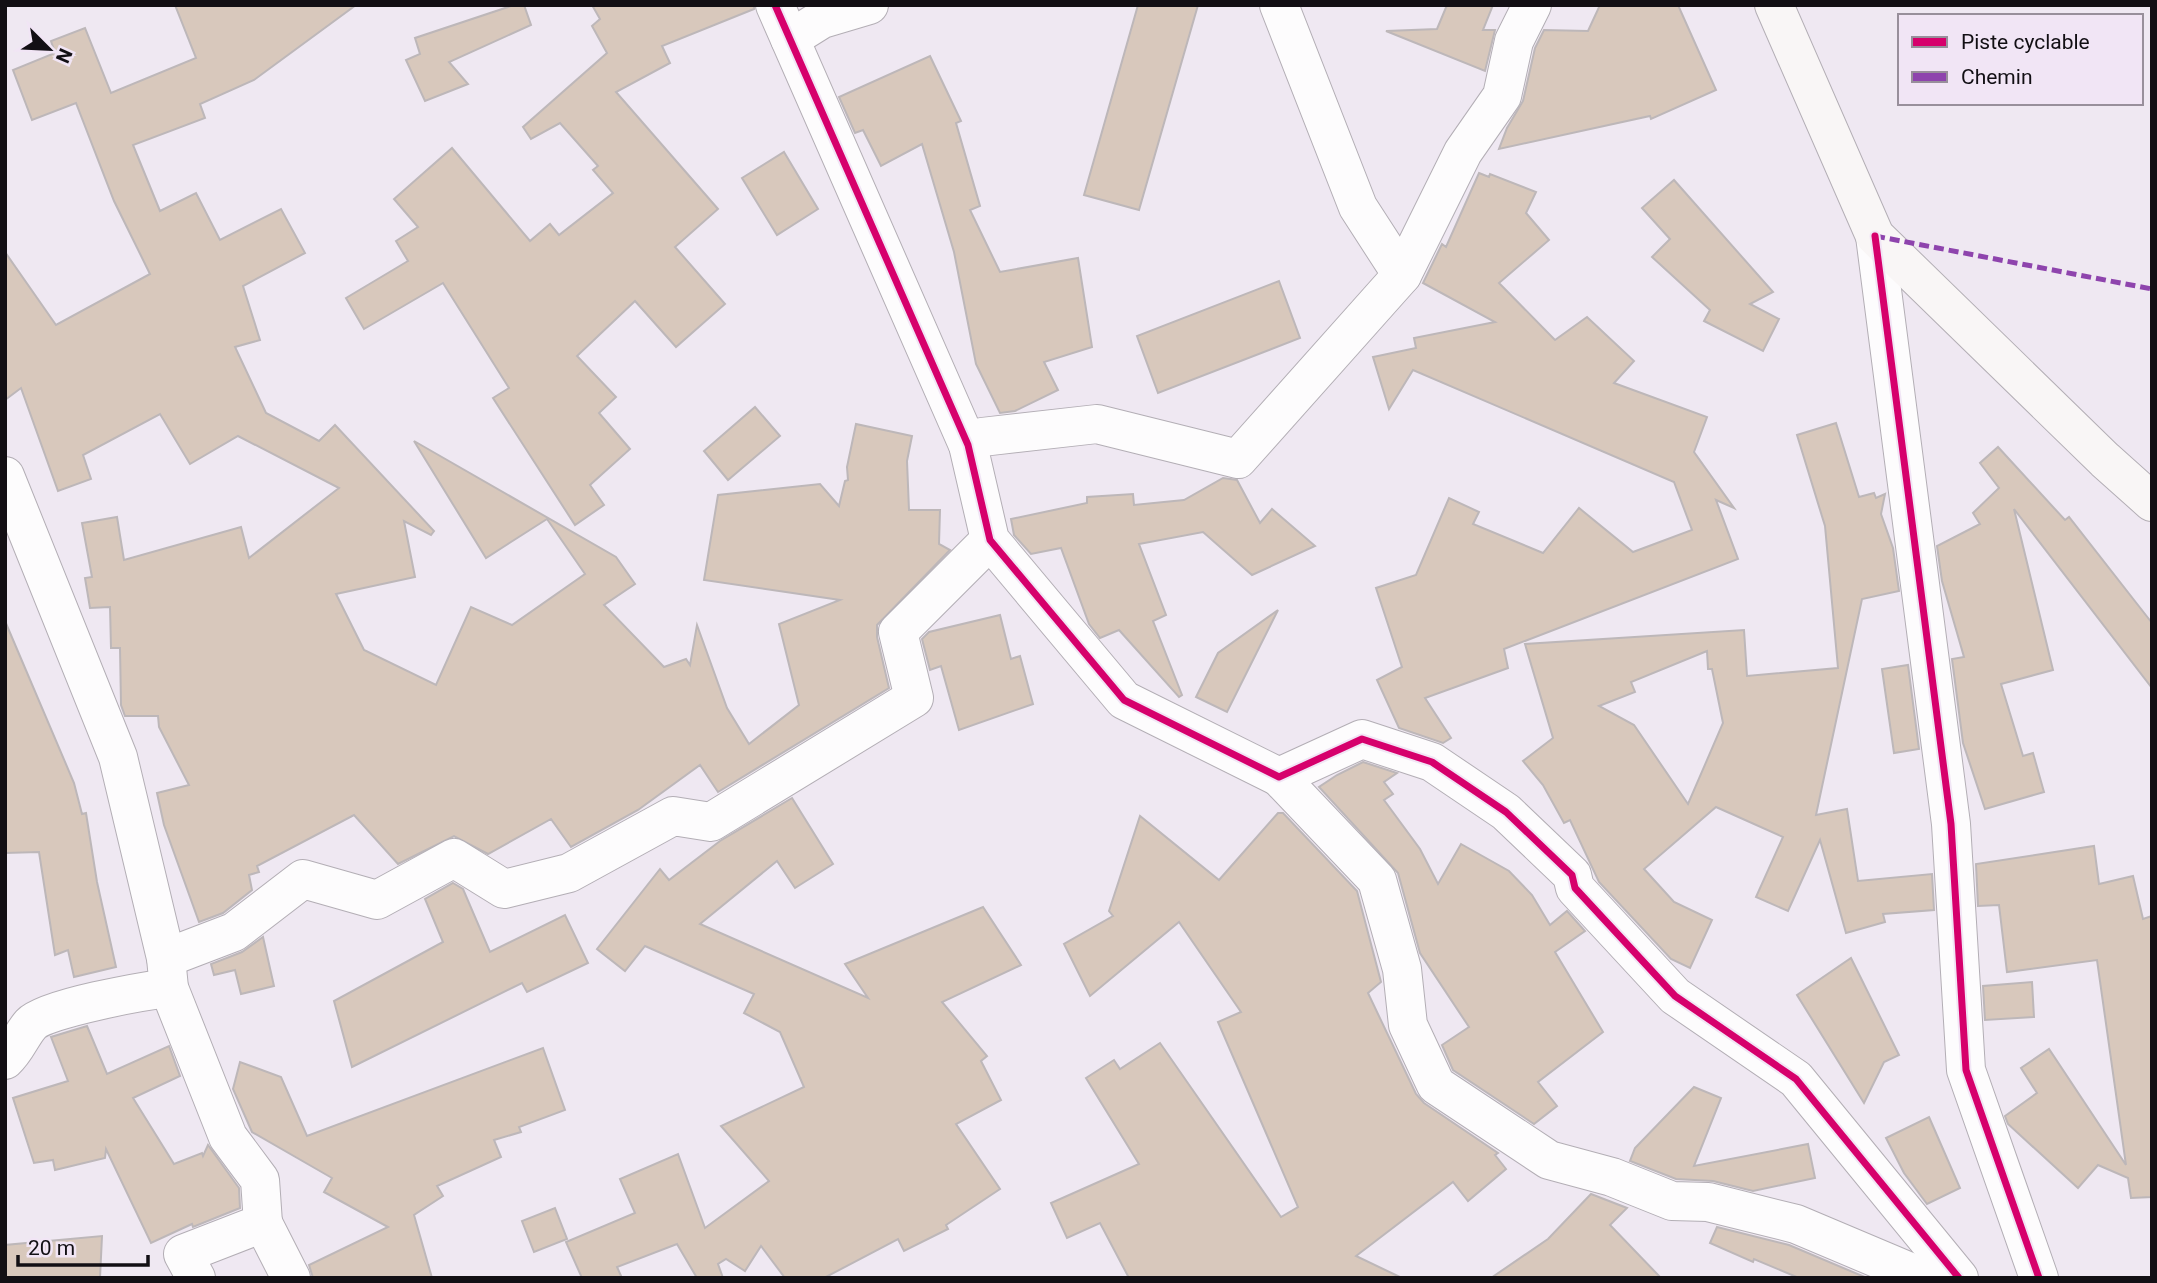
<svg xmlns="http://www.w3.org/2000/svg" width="2157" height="1283" viewBox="0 0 2157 1283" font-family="Roboto,sans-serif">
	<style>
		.building { fill: #d8c8bc; stroke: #bdb7b9; stroke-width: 2; fill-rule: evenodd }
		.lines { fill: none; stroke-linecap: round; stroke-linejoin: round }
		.minor-casing { stroke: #b3aeb5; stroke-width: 40 }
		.secondary-casing { stroke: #b3aeb5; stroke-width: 40 }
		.minor { stroke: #fdfcfd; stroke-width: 38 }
		.secondary { stroke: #f9f6f6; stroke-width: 38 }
		.quiet { stroke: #8e44ad; stroke-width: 5; stroke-dasharray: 10 5; stroke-linecap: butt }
		.cycleway-casing { stroke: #f1e5f5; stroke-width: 11 }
		.cycleway { stroke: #d6006c; stroke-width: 7 }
	</style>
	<rect width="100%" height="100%" fill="#efe8f2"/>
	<!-- building -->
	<g class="building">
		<path d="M175,5h181l-102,75 -54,24 5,14 -72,27 27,66 36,-18 24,47 61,-31 24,44 -62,33 17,54 -25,7 31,66 53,28 16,-16 99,106 -3,4 -27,-14 11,56 -79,17 28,56 72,35 35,-78 41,18 73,-51 -38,-55 -61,39 -72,-117 202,116 19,27 -31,21 60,62 22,-8 4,6 7,-40 30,83 22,36 50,-39 -20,-81 61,-24 -136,-20 14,-85 102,-11 19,22 6,-25 3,-1 -1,-13 9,-43 56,12 -5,25 2,49h31l-1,34 11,6 -73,75v12l12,51 -171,104 -18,-27 -62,45 -67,37 -20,-28 -63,35 -34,-18 -56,28 -44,-49 -97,51 2,6 -10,3 3,15 -29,23 -24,9 -35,-97 -7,-32 32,-8 -30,-58 -1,-11h-33l-4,-11 -1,-57h-9l-1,-41 -20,1 -5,-30 7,-1 -10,-54 35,-6 7,43 117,-33 8,31 90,-70 -101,-52 -48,28 -30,-50 -77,41 8,24 -33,12 -37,-103 -16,12v-148l51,73 94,-51 -36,-73 -38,-98 -44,17 -19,-50 42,-17 -4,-12 34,-13 26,65 85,-35z"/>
		<path d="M514,5h10l7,20 -82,37 19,22 -43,17 -19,-41 14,-6 -5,-16z"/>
		<path d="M592,5h162v4l-92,37 8,17 -54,29 102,117 -43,38 50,57 -49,43 -41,-46 -58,55 39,41 -17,16 31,36 -40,36 14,20 -29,20 -82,-127 16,-10 -66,-105 -79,46 -18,-31 62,-37 -12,-20 22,-14 -24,-28 58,-51 78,93 20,-17 9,11 54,-42 -20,-23 5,-4 -38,-43 -29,16 -8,-12 84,-74 -15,-27 8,-7z"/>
		<path d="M1138,5h60l-59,205 -55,-15z"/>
		<path d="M1447,5h46l-10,25h12l-10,41 -99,-40 51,-2z"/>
		<path d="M1600,5h78l38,85 -65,29 -1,-3 -151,33 8,-21 16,-27 12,-53 9,-18 44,1z"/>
		<path d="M930,56l31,65 -5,2 24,83 -10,4 30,62 78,-14 14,89 -48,15 14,28 -43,21 -15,2 -24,-49 -22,-112 -32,-108 -41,22 -18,-36 -8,3 -16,-36z"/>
		<path d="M784,152l34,57 -41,26 -35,-57z"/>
		<path d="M1479,173l10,4 1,-3 46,18 -10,21 23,27 -50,43 56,57 32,-23 47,44 -20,22 93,34 -13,35 40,56 -18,-8 22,59 -234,90 4,19 -83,30 26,40 -8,5 -44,-15 -22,-48 25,-13 -26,-79 40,-13 33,-77 30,14 -6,12 70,29 36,-45 54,44 59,-22 -18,-48 -261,-112 -24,39 -16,-52 43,-9 -2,-10 81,-16 -72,-39 19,-39 4,3z"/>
		<path d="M1674,180l99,112 -23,12 29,15 -16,32 -59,-30 6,-11 -58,-53 18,-18 -28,-31z"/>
		<path d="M1279,281l21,57 -142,55 -21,-57z"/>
		<path d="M755,407l25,29 -52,44 -24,-29z"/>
		<path d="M1836,423l23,74 15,-4 2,5 9,-4 -4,20 12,34 6,43 -37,8 -46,216 31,-6 11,72 74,-7 2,36 -51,4 2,8 -39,11 -26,-93 -32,71 -32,-14 27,-60 -67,-30 -72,62 30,33 38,18 -22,48 -19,-9 -72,-77 -29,-62 -6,3 -21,-38 -20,-24 30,-23 -28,-94 219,-14 3,46 91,-8 -13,-142 -28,-91zM1707,651l1,18h4l11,54 -35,81 -54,-79 -35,-19 36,-14 -4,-10z"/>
		<path d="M1998,447l67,73 4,-3 83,106v65l-138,-179 39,161 -52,14 22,72 10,-3 11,39 -59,17 -22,-66 -11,-84 12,-2 -22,-76 -5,-35 43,-22 -7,-11 26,-25 -19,-25z"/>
		<path d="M1223,478l14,2 23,43 12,-14 43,37 -63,29 -49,-43 -64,12 27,71 -13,6 29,74 -3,2 -60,-67 -19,8 -11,-14 -28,-76 -30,6 -17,-19 -3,-16 76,-16v-6l46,-3 1,11 50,-5z"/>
		<path d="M1278,610l-51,102 -31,-15 22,-44z"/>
		<path d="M1000,615l11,44 9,-3 13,48 -74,26 -18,-64 -11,4 -8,-31 7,-7z"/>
		<path d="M5,621l69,162 8,31 4,-1 11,69 19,85 -42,10 -6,-27 -13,5 -16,-103 -34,1z"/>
		<path d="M1908,665l11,84 -25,4 -12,-84z"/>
		<path d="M1363,762l34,11 -13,9 9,12 -9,6 36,49 18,35 23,-40 48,27 23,24 18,30 17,-14 18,20 -30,21 48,80 -65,50 19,24 -23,18 -81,-54 -11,-25 27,-18 -49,-74 -22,-80 -79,-86 18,-12z"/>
		<path d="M792,798l41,66 -38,24 -18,-27 -77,63 168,74 -23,-34 138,-57 38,58 -79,37 45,54 -6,5 20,39 -45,24 44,65 -54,36 2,4 -44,22 -6,-12 -74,39h-39l-24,-32 -16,25 -19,-12 -8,5 5,14h-26l-20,-34 -60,23 5,11h-40l-16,-36 69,-29 -15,-34 58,-25 27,74 64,-47 -48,-55 83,-39 -24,-55 -36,-19 10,-19 -109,-48 -20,25 -28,-22 63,-80 9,11 51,-39z"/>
		<path d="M1278,813h5l74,78 24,91 -13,11 48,101 8,9 74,50 -3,2 11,14 -38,32 -15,-19 -97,74 46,22h-273l-29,-55 -33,15 -16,-35 88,-39 -53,-86 28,-18 6,9 40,-26 121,174 17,-10 -80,-185 23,-10 -62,-90 -89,74 -26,-52 49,-28 -4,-5 31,-95 79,64z"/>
		<path d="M2094,846l5,38 34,-8 10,43 9,-3v281l-21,1 -3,-20 -30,-13 -20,23 -70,-64 -3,-8 32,-23 -16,-25 28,-19 77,116 -29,-205 -90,12 -8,-67 -21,1 -2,-42z"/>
		<path d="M453,883l10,6 27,63 75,-37 23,48 -61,29 -5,-9 -170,84 -18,-66 109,-59 -18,-43z"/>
		<path d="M263,937l11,49 -33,8 -6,-24 -21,5 -3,-11 31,-12z"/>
		<path d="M1851,958l48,97 -15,7 -20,41 -67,-108z"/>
		<path d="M2032,982l2,35 -49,3 -2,-34z"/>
		<path d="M87,1026l20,48 62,-28 11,30 -47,22 41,66 28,-11 1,3 5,-11 31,43 1,20 -47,19 -1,-3 -41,19 -45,-94 -1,9 -50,12 -2,-10 -19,3 -21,-65 55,-17 -17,-44z"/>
		<path d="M543,1048l22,62 -46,17 2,5 -27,8 7,17 -64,29 6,10 -29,19 18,63h-119l-4,-13 79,-38 -64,-35 8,-14 -80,-46 -19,-43 7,-27 41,15 26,59z"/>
		<path d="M1694,1087l27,11 -27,68 114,-22 7,34 -62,13 -40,-10 -37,-2 -46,-18 5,-13z"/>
		<path d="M1929,1117l31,71 -33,16 -23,-31 -18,-35z"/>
		<path d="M1591,1194l36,14 -17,17 51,53h-170l57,-39z"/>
		<path d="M555,1208l12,31 -33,13 -12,-31z"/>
		<path d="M1717,1227l72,18 78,33h-68l-45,-19 -1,3 -43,-19z"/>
		<path d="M102,1236l-2,42h-95v-33z"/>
	</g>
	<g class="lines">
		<defs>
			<g id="minor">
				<path d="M775,5l193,440 22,95 134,160 155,77 83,-38 70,23 74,50 66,63 3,13 100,108 121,83 163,199"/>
				<path d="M1279,5l79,202 44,68"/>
				<path d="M790,39l32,-20 47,-14"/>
				<path d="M1875,236l76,588 15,246 73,208"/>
				<path d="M968,445l14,-8 115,-13 141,35 164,-184 61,-123 39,-56 12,-55 18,-36"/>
				<path d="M5,476l113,281 48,201 3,30 59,149 32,43 3,43 -80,31 13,24"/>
				<path d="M1279,777l98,103 25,89 6,56 28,60 113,75 63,17 60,24 36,1 88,22 128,54"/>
				<path d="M166,958l68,-26 69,-53 74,21 77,-42 50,31 65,-16 104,-57 38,6 203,-124 -16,-66 92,-92"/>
				<path d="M5,1060c12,-11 16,-25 26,-36 15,-16 113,-33 138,-36"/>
				<path d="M263,1223l28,55"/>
			</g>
			<path id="secondary" d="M1774,5l101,231 230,224 47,42"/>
		</defs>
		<!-- minor casing -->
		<use href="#minor" class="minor-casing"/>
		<!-- secondary casing -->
		<use href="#secondary" class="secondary-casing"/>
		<!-- minor -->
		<use href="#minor" class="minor"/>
		<!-- secondary -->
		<use href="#secondary" class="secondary"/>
		<!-- quiet -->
		<path class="quiet" d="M1875,236l277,53"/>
		<defs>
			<g id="cycleway">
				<path d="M775,5l193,440 22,95 134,160 155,77 83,-38 70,23 74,50 66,63 3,13 100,108 121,83 163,199"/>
				<path d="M1875,236l76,588 15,246 73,208"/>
			</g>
		</defs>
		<!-- cycleway casing -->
		<use href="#cycleway" class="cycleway-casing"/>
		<!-- cycleway -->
		<use href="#cycleway" class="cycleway"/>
	</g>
	<!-- border -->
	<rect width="2157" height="1283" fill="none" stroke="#120f14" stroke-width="14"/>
	<!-- legend -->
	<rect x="1898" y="14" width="245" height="91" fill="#f1e5f5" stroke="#988f9b" stroke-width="2"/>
	<rect x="1912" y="37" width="35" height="10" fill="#d6006c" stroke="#988f9b" stroke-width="2"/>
	<text x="1961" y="49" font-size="21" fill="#120f14">Piste cyclable</text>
	<rect x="1912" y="72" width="35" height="10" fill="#8e44ad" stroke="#988f9b" stroke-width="2"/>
	<text x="1961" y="84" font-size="21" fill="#120f14">Chemin</text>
	<!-- north arrow -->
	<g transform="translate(49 49) rotate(114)" stroke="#f1e5f5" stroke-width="5" paint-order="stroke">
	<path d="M0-5L12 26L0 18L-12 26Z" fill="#120f14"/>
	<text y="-10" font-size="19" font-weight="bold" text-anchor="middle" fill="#120f14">N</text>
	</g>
	<!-- scale -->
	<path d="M18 1255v10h130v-10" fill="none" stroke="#120f14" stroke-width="3.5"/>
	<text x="28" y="1255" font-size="21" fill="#120f14" stroke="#f1e5f5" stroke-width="5" paint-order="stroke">20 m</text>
</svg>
